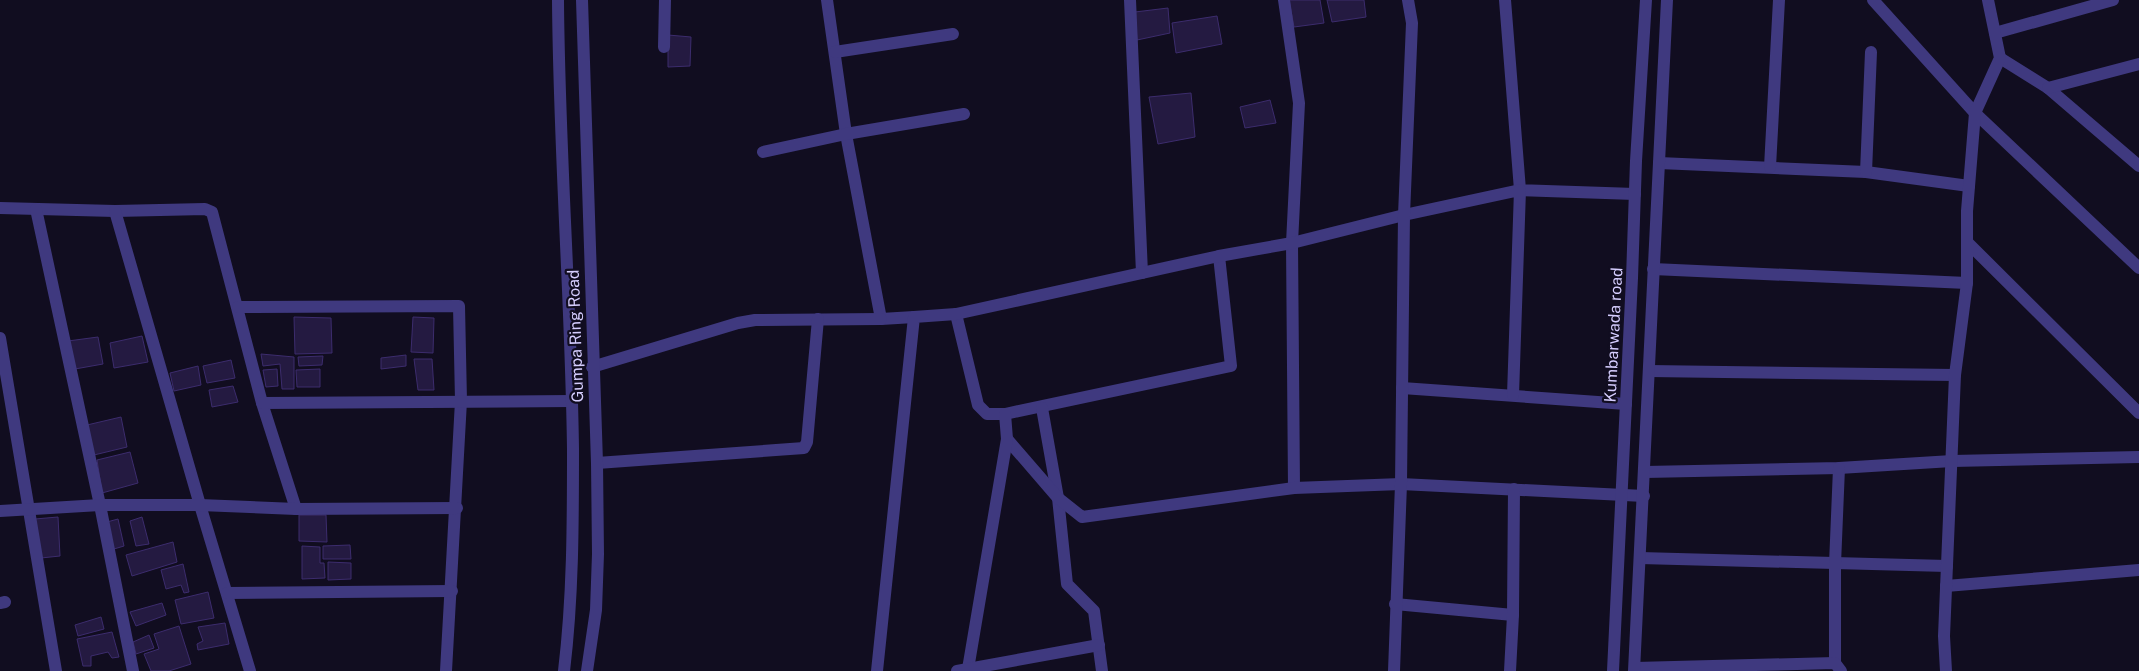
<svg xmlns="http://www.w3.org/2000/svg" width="2139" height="671" viewBox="0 0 2139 671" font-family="'Public Sans',sans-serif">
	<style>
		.building { fill: #241a41; stroke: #3c2c6d }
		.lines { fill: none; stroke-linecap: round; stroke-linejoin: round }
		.minor { stroke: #3f397f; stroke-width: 12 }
		.tertiary { stroke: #3f397f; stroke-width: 12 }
		.labels { text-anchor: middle; stroke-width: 4.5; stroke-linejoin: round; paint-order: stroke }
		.street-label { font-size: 16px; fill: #d5cdfe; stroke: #110d20 }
	</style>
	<rect width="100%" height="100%" fill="#110d20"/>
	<!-- building -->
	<g class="building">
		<path d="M1289,0h31l4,23 -30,4z"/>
		<path d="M1327,0h37l2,17 -34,5z"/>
		<path d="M1168,8l2,25 -33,7 -2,-28z"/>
		<path d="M1217,16l5,28 -46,9 -4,-30z"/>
		<path d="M668,35l23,2 -1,29 -22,1z"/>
		<path d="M1191,93l4,44 -37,7 -9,-47z"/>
		<path d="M1270,100l6,23 -31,5 -5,-21z"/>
		<path d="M294,317l37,1 1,35 -37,1z"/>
		<path d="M413,317l21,1 -1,35 -22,-1z"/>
		<path d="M142,336l6,26 -34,6 -4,-25z"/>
		<path d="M98,337l5,27 -28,5 -7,-28z"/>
		<path d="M261,354l33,3v32h-12l-2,-25 -17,2z"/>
		<path d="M406,355v11l-25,3v-11z"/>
		<path d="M323,356l-1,9 -23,1 -1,-9z"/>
		<path d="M414,359h18l2,31h-16z"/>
		<path d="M231,360l4,18 -28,5 -4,-17z"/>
		<path d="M198,366l3,19 -27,6 -4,-18z"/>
		<path d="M277,369l1,17 -12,1 -3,-17z"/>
		<path d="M320,369v18h-23l-1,-17z"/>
		<path d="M233,386l5,16 -26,5 -3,-17z"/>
		<path d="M121,417l6,30 -33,8 -7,-30z"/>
		<path d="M130,452l8,31 -36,10 -5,-33z"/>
		<path d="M299,515h27l1,27 -28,-1z"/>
		<path d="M58,517l2,39 -19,2 -6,-39z"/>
		<path d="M142,517l7,27 -13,2 -6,-25z"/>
		<path d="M118,519l6,27 -10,3 -7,-27z"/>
		<path d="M173,542l4,20 -45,14 -6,-21z"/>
		<path d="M350,545l1,14h-28v-13z"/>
		<path d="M302,546l18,1v16h4l1,15 -23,1z"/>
		<path d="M328,562l23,1v16l-23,1z"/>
		<path d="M183,564l6,28 -5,1 -3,-8 -15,4 -5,-19z"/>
		<path d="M208,592l6,26 -33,6 -6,-24z"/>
		<path d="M162,603l4,12 -30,11 -6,-14z"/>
		<path d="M101,617l3,12 -26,7 -3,-11z"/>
		<path d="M225,623l4,21 -31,6 -1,-6 6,-3 -5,-14z"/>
		<path d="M179,626l12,38 -22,7h-18l-7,-17 15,-5 -5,-15z"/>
		<path d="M112,632l7,25 -7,1 -4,-6 -17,4v10h-8l-6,-27z"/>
		<path d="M149,635l5,13 -18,6 -3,-12z"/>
	</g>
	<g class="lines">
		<!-- minor -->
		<g class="minor">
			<path d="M827,0l19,134 35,185 33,-2"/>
			<path d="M1130,0l12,273"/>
			<path d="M1284,0l15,103 -7,140 2,245"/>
			<path d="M1505,0l15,190 115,4"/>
			<path d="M1873,0l102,113 164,155"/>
			<path d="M1995,33l118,-33"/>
			<path d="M664,47l1,-47"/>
			<path d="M835,52l118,-18"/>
			<path d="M2000,58l48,30 91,78"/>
			<path d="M2048,88l91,-24"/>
			<path d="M763,152l83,-18 118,-20"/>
			<path d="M1659,163l207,9 103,14"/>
			<path d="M1770,167l9,-167"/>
			<path d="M1866,172l5,-120"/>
			<path d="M0,208l115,3 90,-2 7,3 50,191 34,106"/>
			<path d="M36,209l64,296 33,166"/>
			<path d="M115,211l85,294 50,166"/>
			<path d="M1967,242l172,171"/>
			<path d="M1653,269l314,14"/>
			<path d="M238,307l221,-1 2,95 -15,270"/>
			<path d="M956,314l22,91 9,9h18l226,-48 -12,-110"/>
			<path d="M0,338l56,333"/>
			<path d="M592,367l146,-44 17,-3 126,-1"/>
			<path d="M1649,371l306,4"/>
			<path d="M1402,388l224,16"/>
			<path d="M262,403l310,-2"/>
			<path d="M1042,408l16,90 9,86 27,27 8,60"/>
			<path d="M1007,439l51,59 24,19 212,-29 107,-4 243,12"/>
			<path d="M597,463l207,-15 3,-6 11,-123"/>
			<path d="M1645,472l194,-4 113,-7 187,-4"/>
			<path d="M0,511l100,-6h100l96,4 161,-1"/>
			<path d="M1640,558l307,8"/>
			<path d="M1946,586l193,-16"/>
			<path d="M227,593l225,-2"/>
			<path d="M0,603l5,-1"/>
			<path d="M1395,604l118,11"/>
			<path d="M1835,663v-99l4,-96"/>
			<path d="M1635,668l200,-5 6,8"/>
			<path d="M968,669l39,-230 -2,-25"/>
			<path d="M877,671l37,-354 42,-3 263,-58 73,-13 112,-28 116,-25 -7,205"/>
			<path d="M957,671l142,-26"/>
			<path d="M1394,671l7,-187 3,-269 8,-192 -4,-23"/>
			<path d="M1510,671l3,-56 1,-126"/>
			<path d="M1946,671l-2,-35 11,-261 12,-92v-72l8,-98 25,-55 -12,-58"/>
		</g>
		<!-- tertiary -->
		<g class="tertiary">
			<path d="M558,0c1,150 13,299 15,449 0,74 0,148 -9,222"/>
			<path d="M582,0l15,463 1,91 -2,56 -9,61"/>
			<path d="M1613,671l19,-393 4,-117 10,-161"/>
			<path d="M1634,671l33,-671"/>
		</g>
	</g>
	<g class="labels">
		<!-- street labels -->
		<g class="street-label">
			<text transform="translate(1613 335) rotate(-87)" y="6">Kumbarwada road</text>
			<text transform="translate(575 336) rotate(-92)" y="6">Gumpa Ring Road</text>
		</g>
	</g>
</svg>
